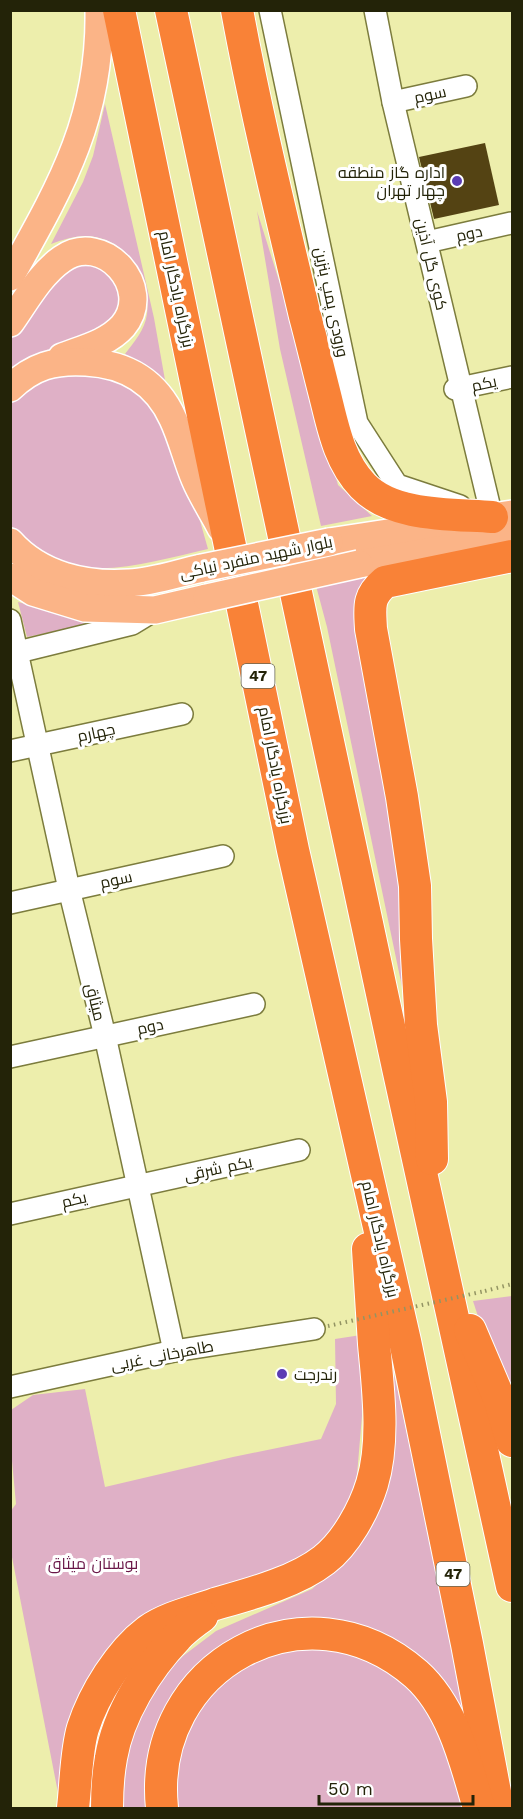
<svg xmlns="http://www.w3.org/2000/svg" width="523" height="1819" viewBox="0 0 523 1819" font-family="'Work Sans',Cairo,sans-serif">
	<style>
		.green { fill: #dfb0c6 }
		.building { fill: #544313 }
		.lines { fill: none; stroke-linecap: round; stroke-linejoin: round }
		.minor-casing { stroke: #7c7c3d; stroke-width: 24 }
		.major-casing { stroke: #fff; stroke-width: 30 }
		.highway-casing { stroke: #fff; stroke-width: 34 }
		.path { stroke: #939463; stroke-width: 4; stroke-dasharray: 1.5 4.5; stroke-linecap: butt }
		.minor { stroke: #fff; stroke-width: 21 }
		.major { stroke: #fbb487; stroke-width: 27 }
		.highway { stroke: #f98237; stroke-width: 32 }
		.major-bridge-casing { stroke: #fff; stroke-width: 30; stroke-linecap: butt }
		.path-bridge { stroke: #939463; stroke-width: 4; stroke-dasharray: 1.5 4.5; stroke-linecap: butt }
		.major-bridge { stroke: #fbb487; stroke-width: 27 }
		.poi-dot { fill: #5b3cb4; stroke: #fff; stroke-width: 2 }
		.labels { text-anchor: middle; stroke-width: 6; stroke-linejoin: round; paint-order: stroke }
		.shield { fill: #fff; stroke: #656552; stroke-width: 1.5 }
		.shield-label { font-size: 15px; font-weight: bold; fill: #232308 }
		.street-label { font-size: 16px; fill: #232308; stroke: #fff }
		.poi-label { font-size: 16px; fill: #232308; stroke: #fff; text-anchor: end }
		.park-label { font-size: 16px; fill: #691647; stroke: #fff }
	</style>
	<rect width="100%" height="100%" fill="#edeeac"/>
	<!-- green -->
	<g class="green">
		<path d="M105,104l49,214 11,62 -40,-26c9,-12 20,-24 22,-40 4,-37 -21,-77 -61,-78 -12,0 -24,4 -35,8l32,-62 10,-26z"/>
		<path d="M257,211l42,133 39,141 34,31 -51,10 -41,-177z"/>
		<path d="M98,261l24,27 -6,34 -105,53v-42l46,-65z"/>
		<path d="M95,370l52,24 42,88 19,67c-59,13 -131,39 -182,-7 -6,-5 -11,-10 -15,-17v-124l18,-17 27,-10z"/>
		<path d="M396,566l-21,15 3,126 47,390 -98,-470 -12,-45z"/>
		<path d="M18,602l77,21 -68,14z"/>
		<path d="M512,1296v126l-39,-121z"/>
		<path d="M383,1323l105,485 -100,-164 -165,7 -74,157h-29l4,-49 16,-43 18,-31 12,-16 13,-13 33,-25 96,-42 36,-33z"/>
		<path d="M361,1335l1,81 -5,59 -6,20 -17,35 -39,37 -149,53 -85,188 -50,-256 -1,-40 6,-8 -5,-54v-40l22,-15 52,-6 20,98 128,-30 88,-18 15,-35 -1,-65z"/>
		<path d="M302,1644l72,14 54,45 42,105h-299l3,-61 50,-73z"/>
	</g>
	<!-- building -->
	<path class="building" d="M485,143l14,62 -65,14 -15,-62z"/>
	<g class="lines">
		<defs>
			<g id="minor">
				<path d="M270,10l87,413 40,62 63,21"/>
				<path d="M375,10l18,92 99,415"/>
				<path d="M393,102l73,-16"/>
				<path d="M427,242l84,-19"/>
				<path d="M455,389l57,-12"/>
				<path d="M10,620l59,269 36,147 69,315"/>
				<path d="M10,654l122,-30 23,-14"/>
				<path d="M10,751l172,-37"/>
				<path d="M10,903l213,-47"/>
				<path d="M10,1057l244,-53"/>
				<path d="M10,1214l289,-64"/>
				<path d="M10,1387l164,-36 140,-22"/>
			</g>
			<g id="major">
				<path d="M10,277c51,-91 91,-159 89,-267"/>
				<path d="M10,323c15,-21 30,-49 52,-64 41,-29 93,29 61,67 -15,17 -40,23 -61,31"/>
				<path d="M10,388c23,-22 44,-28 76,-26 39,2 70,19 87,57 9,19 14,41 22,60 7,17 18,33 26,49"/>
				<path d="M10,542c30,34 76,44 119,41 24,-1 49,-10 73,-15"/>
				<path d="M329,542l183,-28"/>
				<path d="M359,564l153,-27"/>
				<path d="M10,577l23,15 52,16 70,2 52,-12"/>
			</g>
			<g id="highway">
				<path d="M119,10l174,840 112,491 62,303 31,164"/>
				<path d="M171,10l227,1058 114,518"/>
				<path d="M237,10c19,103 44,204 68,306 7,26 13,52 20,79 8,32 14,66 38,91 30,31 89,28 129,31"/>
				<path d="M432,1159l-1,-57 -10,-77 -5,-86 -1,-53 -13,-89 -31,-168c-1,-21 -4,-32 14,-47l127,-26"/>
				<path d="M470,1330l29,68 13,43"/>
				<path d="M73,1808c3,-25 3,-57 10,-80 11,-34 37,-76 65,-97 20,-14 45,-19 67,-27 35,-10 81,-22 109,-44 22,-17 40,-50 48,-76 13,-43 6,-96 2,-140 -2,-31 -4,-63 -6,-95"/>
				<path d="M107,1808c0,-16 1,-34 4,-50 7,-43 36,-90 66,-121 7,-8 16,-14 25,-21"/>
				<path d="M162,1808c-15,-143 144,-230 254,-134 37,33 50,89 63,134"/>
			</g>
		</defs>
		<!-- minor casing -->
		<use href="#minor" class="minor-casing"/>
		<!-- major casing -->
		<use href="#major" class="major-casing"/>
		<!-- highway casing -->
		<use href="#highway" class="highway-casing"/>
		<!-- path -->
		<path class="path" d="M485,1291l27,-7"/>
		<!-- minor -->
		<use href="#minor" class="minor"/>
		<!-- major -->
		<use href="#major" class="major"/>
		<!-- highway -->
		<use href="#highway" class="highway"/>
		<defs>
			<g id="major-bridge">
				<path d="M202,568l127,-26"/>
				<path d="M207,598l152,-34"/>
			</g>
		</defs>
		<!-- major-bridge casing -->
		<use href="#major-bridge" class="major-bridge-casing"/>
		<!-- path-bridge -->
		<path class="path-bridge" d="M328,1326l157,-35"/>
		<!-- major-bridge -->
		<use href="#major-bridge" class="major-bridge"/>
	</g>
	<!-- markers -->
	<g class="poi-dot">
		<circle cx="457" cy="181" r="6"/>
		<circle cx="282" cy="1374" r="6"/>
	</g>
	<g class="labels">
		<!-- shield labels -->
		<g class="shield">
			<rect x="241.5" y="664" width="33" height="24" rx="4.5"/>
			<rect x="436.5" y="1562" width="33" height="24" rx="4.5"/>
		</g>
		<g class="shield-label">
			<text x="258" y="681">47</text>
			<text x="453" y="1579">47</text>
		</g>
		<!-- street labels -->
		<g class="street-label">
			<text transform="translate(430 94) rotate(-12)" y="6">سوم</text>
			<text transform="translate(469 233) rotate(-12)" y="6">دوم</text>
			<text transform="translate(432 264) rotate(77)" y="6">کوی گل آذین</text>
			<text transform="translate(177 289) rotate(78)" y="6">بزرگراه یادگار امام</text>
			<text transform="translate(332 302) rotate(78)" y="6">ورودی پمپ بنزین</text>
			<text transform="translate(484 383) rotate(-12)" y="6">یکم</text>
			<text transform="translate(256 557) rotate(-12)" y="6">بلوار شهید منفرد نیاکی</text>
			<text transform="translate(96 732) rotate(-12)" y="6">چهارم</text>
			<text transform="translate(276 765) rotate(79)" y="6">بزرگراه یادگار امام</text>
			<text transform="translate(116 879) rotate(-12)" y="6">سوم</text>
			<text transform="translate(96 1002) rotate(76)" y="6">میثاق</text>
			<text transform="translate(150 1026) rotate(-12)" y="6">دوم</text>
			<text transform="translate(218 1168) rotate(-12)" y="6">یکم شرقی</text>
			<text transform="translate(74 1199) rotate(-13)" y="6">یکم</text>
			<text transform="translate(381 1239) rotate(77)" y="6">بزرگراه یادگار امام</text>
			<text transform="translate(162 1355) rotate(-11)" y="6">طاهرخانی غربی</text>
		</g>
		<!-- poi labels -->
		<g class="poi-label">
			<text x="445" y="178">اداره گاز منطقه<tspan x="445" dy="18">چهار تهران</tspan></text>
			<text x="294" y="1380" text-anchor="start">رندرجت</text>
		</g>
		<!-- park labels -->
		<g class="park-label">
			<text x="93" y="1569">بوستان میثاق</text>
		</g>
	</g>
	<!-- border -->
	<rect width="523" height="1819" fill="none" stroke="#232308" stroke-width="24"/>
	<!-- scale -->
	<path d="M319 1795v9h154v-9" fill="none" stroke="#232308" stroke-width="3"/>
	<text x="328" y="1795" font-size="18" fill="#232308" stroke="#ffffff" stroke-width="4.5" paint-order="stroke">50 m</text>
</svg>
